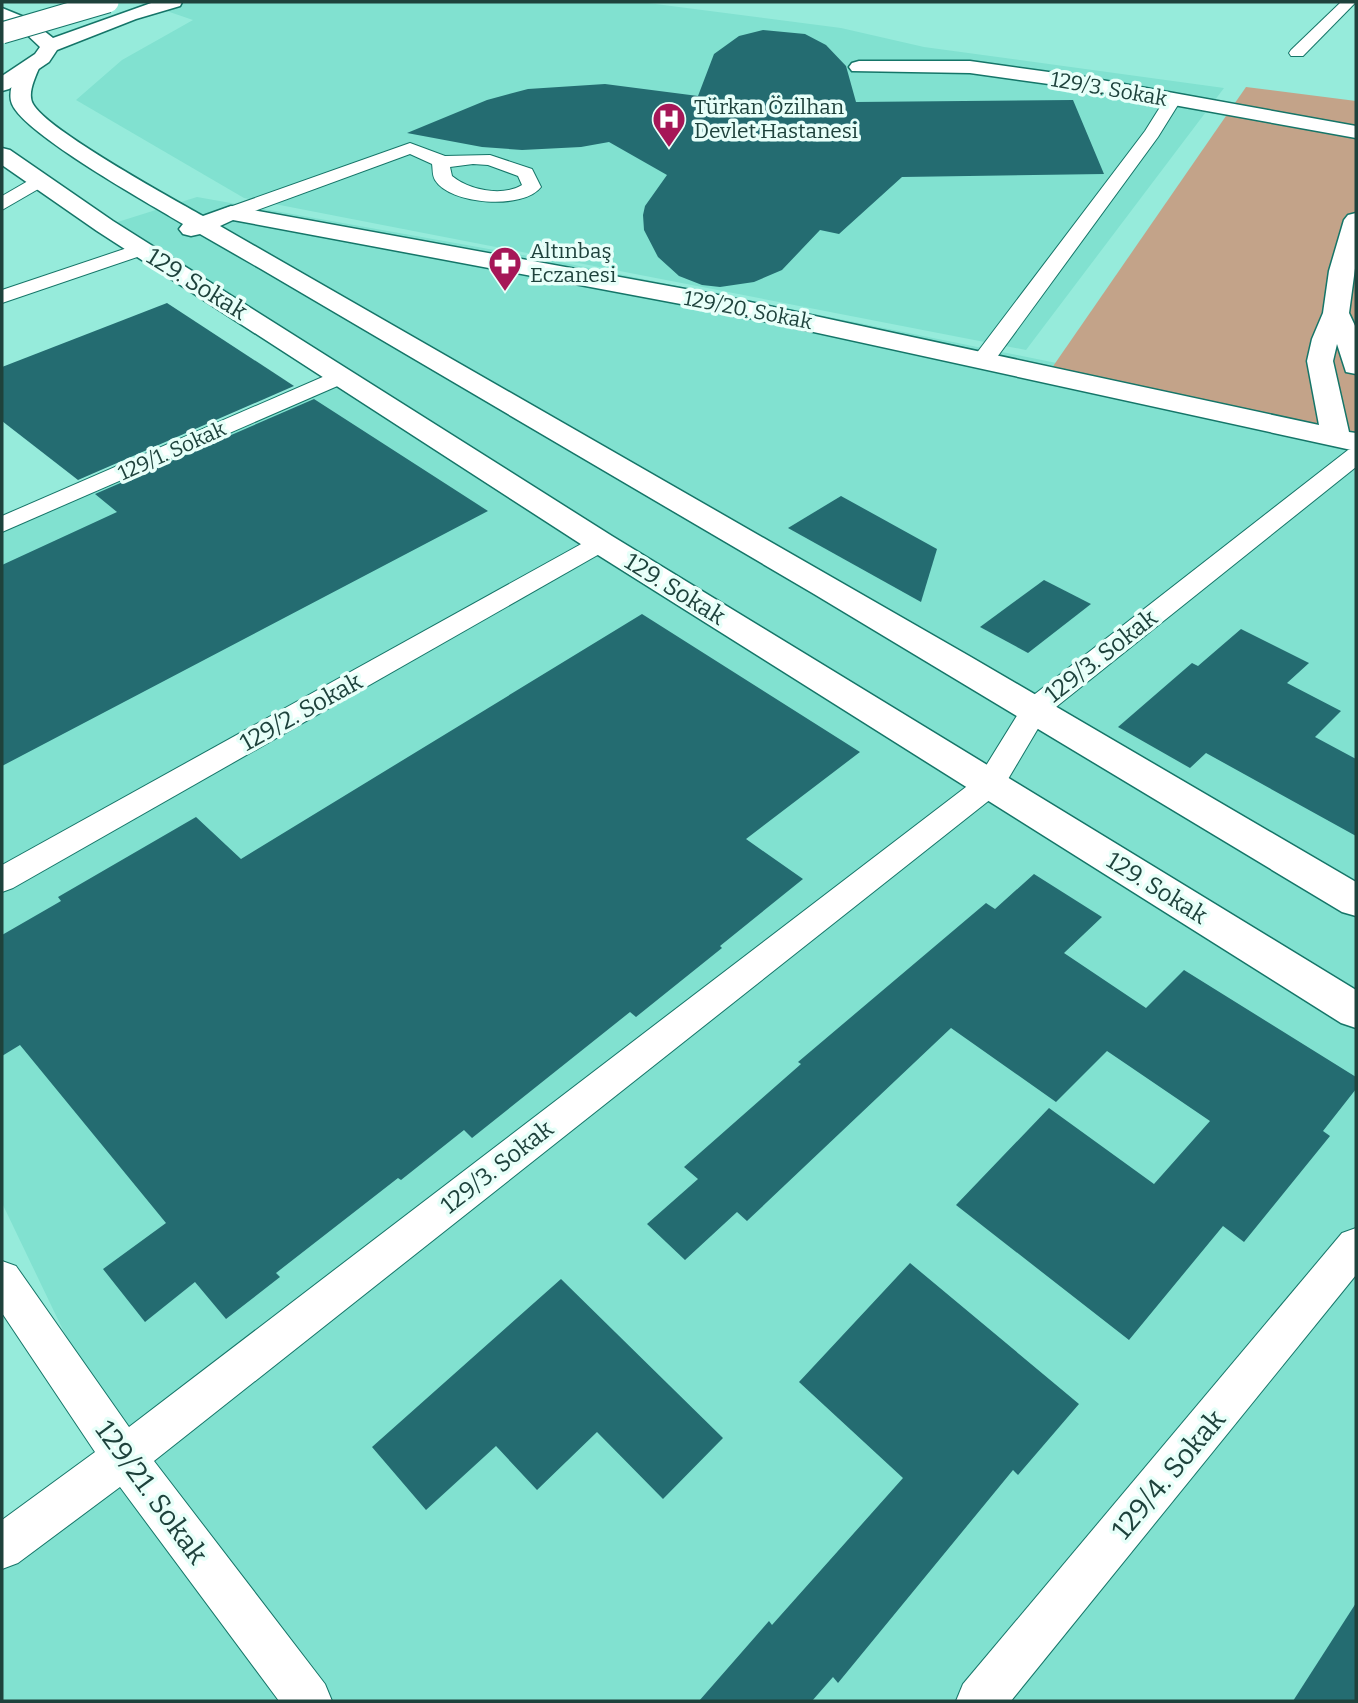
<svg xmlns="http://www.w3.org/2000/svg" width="1358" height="1703" viewBox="0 0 1358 1703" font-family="Bitter,serif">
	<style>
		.built { fill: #81e1d0 }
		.green { fill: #c3a389 }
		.building { fill: #246c71 }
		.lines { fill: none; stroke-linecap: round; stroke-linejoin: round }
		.service-casing { stroke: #157568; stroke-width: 2 }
		.minor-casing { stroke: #157568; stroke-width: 3 }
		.secondary-casing { stroke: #157568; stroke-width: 3 }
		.service { fill: #fff; fill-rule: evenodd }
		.minor { fill: #fff; fill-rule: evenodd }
		.secondary { fill: #fff; fill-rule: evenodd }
		.trunk-bridge-casing { stroke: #157568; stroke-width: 23; stroke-linecap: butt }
		.trunk-bridge { stroke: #fff; stroke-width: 21 }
		.labels { text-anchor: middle; stroke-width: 7; stroke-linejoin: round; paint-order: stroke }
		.far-street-label { font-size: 21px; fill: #1e423c; stroke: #e7fff9 }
		.far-poi-label { font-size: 21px; fill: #1e423c; stroke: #e7fff9; text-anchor: start }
		.street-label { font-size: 24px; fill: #1e423c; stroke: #e7fff9 }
		.near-street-label { font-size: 28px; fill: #1e423c; stroke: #e7fff9 }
	</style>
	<rect width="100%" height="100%" fill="#96ebdb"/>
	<!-- built -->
	<g class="built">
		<path d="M173,2h467l201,26 83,19 300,41 -198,262 -782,-152 -168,-98 46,-40 71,-40 -38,-13z"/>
		<path d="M197,197l348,62 811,165v1277h-1354v-153l122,-91 -122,-254v-678l339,-149 -236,-150z"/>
	</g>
	<!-- green -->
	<path class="green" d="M1246,87l110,14v341l-309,-67z"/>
	<!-- building -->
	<g class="building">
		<path d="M763,30l42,4 21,11 20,21 10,36 217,-2 31,74 -202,3 -63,57 -19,-4 -38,40 -28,12 -34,5 -18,-2 -23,-9 -21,-19 -14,-27 -1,-15 2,-9 22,-31 -58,-33 -28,5 -59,3 -40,-3 -75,-14 80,-33 41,-11 77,-5 93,12 16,-42 25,-18z"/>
		<path d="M167,303l127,83 -216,94 -76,-59v-54z"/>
		<path d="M314,399l174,112 -486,255v-201l115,-53 -22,-18z"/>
		<path d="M841,496l96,53 -16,53 -133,-74z"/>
		<path d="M1044,580l47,24 -63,49 -48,-26z"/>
		<path d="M642,614l218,138 -114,87 57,40 -83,67 2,2 -86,69 -6,-5 -158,126 -8,-8 -63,50 -3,-2 -122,95 4,4 -54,42 -31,-37 -50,40 -42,-53 63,-46 -146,-178 -18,11v-121l59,-34 -3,-4 138,-80 45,42z"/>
		<path d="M1241,629l68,34 -22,20 54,28 -26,26 41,22v77l-150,-83 -16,15 -72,-41 74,-64 6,3z"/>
		<path d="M1034,874l68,43 -38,36 82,55 38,-38 172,107v12l-33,42 7,5 -86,106 -21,-16 -94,114 -173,-135 93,-97 105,76 56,-63 -103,-70 -51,51 -105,-74 -204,193 -10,-9 -52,48 -38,-36 51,-45 -14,-12 117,-103 -3,-2 188,-159 9,6z"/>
		<path d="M910,1263l169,141 -61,71 -5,-5 -175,213 -5,-6 -21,24h-113l70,-80 3,4 131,-147 -104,-96z"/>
		<path d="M561,1279l162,159 -60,61 -66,-67 -60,58 -41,-44 -70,64 -54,-63z"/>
		<path d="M1356,1603v98h-63z"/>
	</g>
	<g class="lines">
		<defs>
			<g id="service">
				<path d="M1341,2h15l-53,54h-12l-2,-3 2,-3z"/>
				<path d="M1173,95l8,5 -23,37 -166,227h-16l-3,-5 3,-5 169,-223 22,-35z"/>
				<path d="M410,143l35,13 45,-1 42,14 9,18c-17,23 -91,18 -106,-7 -3,-5 -2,-11 -3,-16l-22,-10 -172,63h-14l-3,-4 3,-4zM473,164l15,1 30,11 4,9c-20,12 -53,5 -70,-9l-2,-9z"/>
				<path d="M40,174l9,6 -2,4 -45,26v-14z"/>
				<path d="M142,243l7,2 3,4 -3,4 -147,50v-13z"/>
				<path d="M341,369l8,2 3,5 -3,5 -347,151v-16z"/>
				<path d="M1356,448v19l-310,248 -45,76 -847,670 171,223 7,17h-53l-159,-214 -102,76 -16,6v-49l93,-68 -93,-139v-52l14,5 113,161 850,-650 47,-76 322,-251z"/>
				<path d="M601,535l9,3 4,5 -4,5 -597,340 -11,4v-27l590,-327z"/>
				<path d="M1356,1228v47l-345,426h-55l7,-17 379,-451z"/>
			</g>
			<g id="minor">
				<path d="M859,61h111l115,16 271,49v12l-271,-49 -115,-16 -118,-2 -3,-4 3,-4z"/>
				<path d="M29,62l7,2 3,4c-4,10 -12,26 -6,36 14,26 138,94 170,112l28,-10 487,89 601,130 -12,-64 5,-22 11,-26 6,-42 15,-51 4,-5 8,-2v48l-7,52 7,15v46l-10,-2 -9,-28 -4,17 16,71 7,1v18l-638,-140 -485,-91 -13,6 751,431 385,225v34l-14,-4 -528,-318 -553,-325 -61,-35 -9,2 -8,-2 -4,-5 4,-5c-33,-20 -159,-90 -171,-120 -5,-12 3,-30 10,-40z"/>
				<path d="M2,148l8,2 103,71 499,315 744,454v38l-15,-5 -751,-473 -493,-319 -95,-66z"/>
			</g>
			<path id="secondary" d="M154,2h28l-2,4 -44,13 -79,31 -8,12 -40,27 -7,2v-15l33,-22 5,-7 -18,-17 -20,-10v-12l27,11 24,19z"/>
		</defs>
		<!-- service casing -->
		<use href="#service" class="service-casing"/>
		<!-- minor casing -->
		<use href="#minor" class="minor-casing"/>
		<!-- secondary casing -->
		<use href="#secondary" class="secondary-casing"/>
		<!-- service -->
		<use href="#service" class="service"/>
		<!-- minor -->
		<use href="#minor" class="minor"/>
		<!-- secondary -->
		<use href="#secondary" class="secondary"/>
		<defs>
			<path id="trunk-bridge" d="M2,33l106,-31"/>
		</defs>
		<!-- trunk-bridge casing -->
		<use href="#trunk-bridge" class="trunk-bridge-casing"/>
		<!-- trunk-bridge -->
		<use href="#trunk-bridge" class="trunk-bridge"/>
	</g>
	<!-- icons -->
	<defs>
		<symbol id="hospital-pin" viewBox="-11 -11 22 30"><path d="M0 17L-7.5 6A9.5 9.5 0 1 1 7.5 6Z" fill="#a61657" stroke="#e7fff9"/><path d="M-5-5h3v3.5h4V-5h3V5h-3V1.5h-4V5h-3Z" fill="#fff"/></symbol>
		<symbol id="pharmacy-pin" viewBox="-11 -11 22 30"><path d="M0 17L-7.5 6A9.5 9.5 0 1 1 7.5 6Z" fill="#a61657" stroke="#e7fff9"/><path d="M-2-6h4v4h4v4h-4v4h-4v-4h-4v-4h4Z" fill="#fff"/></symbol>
	</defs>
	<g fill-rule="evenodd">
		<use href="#hospital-pin" x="650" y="100" width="38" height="52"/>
		<use href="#pharmacy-pin" x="486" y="244" width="38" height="52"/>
	</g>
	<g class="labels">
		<!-- far-street labels -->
		<g class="far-street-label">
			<text transform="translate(1109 89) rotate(10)" y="7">129/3. Sokak</text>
			<text transform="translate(748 310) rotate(11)" y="7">129/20. Sokak</text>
			<text transform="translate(172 451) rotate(-24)" y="7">129/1. Sokak</text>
		</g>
		<!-- far-poi labels -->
		<g class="far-poi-label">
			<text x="694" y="114">Türkan Özilhan<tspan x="694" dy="24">Devlet Hastanesi</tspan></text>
			<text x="530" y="258">Altınbaş<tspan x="530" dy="24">Eczanesi</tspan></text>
		</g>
		<!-- street labels -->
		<g class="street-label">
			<text transform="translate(197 284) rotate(32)" y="8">129. Sokak</text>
			<text transform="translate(675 589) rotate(32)" y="8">129. Sokak</text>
			<text transform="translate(1101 656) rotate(-38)" y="8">129/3. Sokak</text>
			<text transform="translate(301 712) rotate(-29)" y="8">129/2. Sokak</text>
			<text transform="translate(1157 888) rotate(32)" y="8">129. Sokak</text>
			<text transform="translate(497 1167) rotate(-38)" y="8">129/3. Sokak</text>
		</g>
		<!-- near-street labels -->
		<g class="near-street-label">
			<text transform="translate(1168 1474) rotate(-50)" y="10">129/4. Sokak</text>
			<text transform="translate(152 1492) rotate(54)" y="10">129/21. Sokak</text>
		</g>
	</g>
	<!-- border -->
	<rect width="1358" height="1703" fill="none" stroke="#1e423c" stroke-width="7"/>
</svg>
